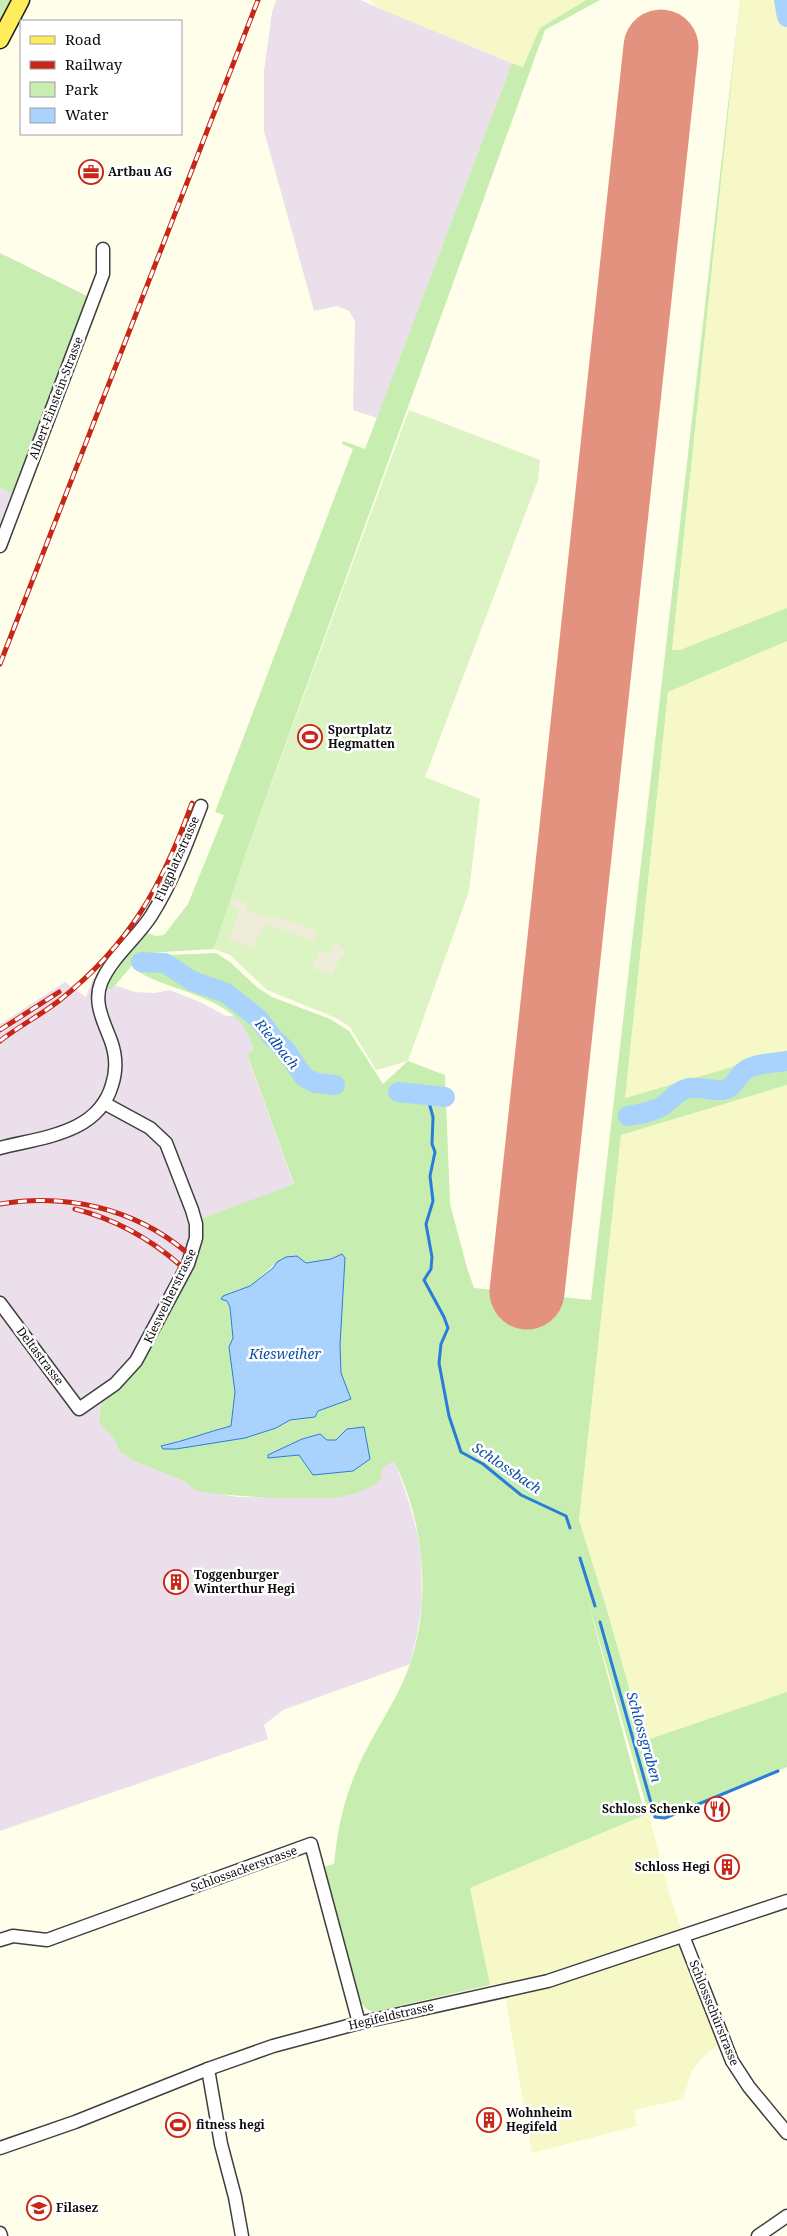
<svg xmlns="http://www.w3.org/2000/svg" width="787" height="2236" viewBox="0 0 787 2236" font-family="'Noto Serif',serif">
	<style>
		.industrial { fill: #ecdfec }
		.farmland { fill: #f6f8c8 }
		.green { fill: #c8edb0; fill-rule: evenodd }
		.pitch { fill: #dcf3c3 }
		.plaza { fill: #efecd9 }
		.water { fill: #a9d2fc; stroke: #297dda }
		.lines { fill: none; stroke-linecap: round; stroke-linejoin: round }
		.stream { stroke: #297dda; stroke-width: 3 }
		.river { stroke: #a9d2fc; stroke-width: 20 }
		.runway { stroke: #e49280; stroke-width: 75 }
		.minor-casing { stroke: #3f3f3f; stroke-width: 15 }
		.major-casing { stroke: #1d1d1d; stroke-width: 19 }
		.minor { stroke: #fff; stroke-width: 12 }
		.major { stroke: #ffec5a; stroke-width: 16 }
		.rail-casing { stroke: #c82617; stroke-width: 5 }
		.rail { stroke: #fff; stroke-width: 3; stroke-dasharray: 9; stroke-linecap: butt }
		.labels { text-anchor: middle; stroke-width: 5; stroke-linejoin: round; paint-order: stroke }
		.poi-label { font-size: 12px; font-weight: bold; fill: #0c0c0c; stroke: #fff; text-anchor: start }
		.street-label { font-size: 12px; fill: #0c0c0c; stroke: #fff }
		.water-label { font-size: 14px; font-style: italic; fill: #0a4fa9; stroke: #fff }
	</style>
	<rect width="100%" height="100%" fill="#fffeea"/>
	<!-- industrial -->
	<g class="industrial">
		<path d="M276,0h84l152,63 -135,355 -24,-8 2,-89 -6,-10 -12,-5 -23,5 -50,-180v-60l8,-59z"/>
		<path d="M0,488l13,6 -13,37z"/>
		<path d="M93,978l42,14 20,1 15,-3 30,12 26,14h10l3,4 11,14 3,18 -6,3 47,130 -91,33 7,16 -19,38 -92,152 15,14 5,13 15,10 50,20 10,9 44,7 53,1 90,-24 2,-7 11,-7 14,39 10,37 3,21 1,45 -5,33 -7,29 -127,46 -19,15 4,14 -268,92v-807l65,-42 21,15z"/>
	</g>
	<!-- farmland -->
	<g class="farmland">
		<path d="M369,0h217l-46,28 -17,39 -143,-58z"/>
		<path d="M740,0h47v608l-107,42 -8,1z"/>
		<path d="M787,641v410l-162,47 43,-406z"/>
		<path d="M787,1085v607l-143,50 -37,-132 -28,-90 42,-385z"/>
		<path d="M645,1815h4l18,70 16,51 41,105 -19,14 -13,15 -9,29 -49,11 3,16 -105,27 -29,-170 -13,2 -20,-97z"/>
	</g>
	<!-- green -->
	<g class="green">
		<path d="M0,0h21l-21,40z"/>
		<path d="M586,0h14l-55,30 -298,820 -33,99 -68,4 -6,3 -29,34 -11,-4 41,-55 15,5 8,-1 24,-31 36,-89 -9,-3 138,-363 -11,-5 1,-3 22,8 147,-386 11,4 17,-39z"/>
		<path d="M740,0l-68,650h8l107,-42v33l-119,51 -43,406 162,-47v34l-166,50 -42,385 28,90 37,131 143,-49v75l-122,51 -10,-1 -1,-4 -5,2 -62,-217 58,217 -175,73 20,97 -117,27 -8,-4 -7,-10 -36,-131 12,-3c3,-32 9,-62 22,-92 15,-37 41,-70 54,-108 22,-65 14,-142 -16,-203l-11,6 -3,13 -5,5 -21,9 -19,4h-64l-55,-4 -22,-4 -10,-9 -50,-20 -15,-10 -5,-13 -15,-14 3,-24 20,-15 73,-122 8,-26 -3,-18 94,-35 -47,-130 6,-3c-7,-54 -77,-56 -116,-80v-6l10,-9 69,-3 14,9 28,26 14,9 58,22 19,12 34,53 25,-23 37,14 5,129 17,64 7,20 117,12zM339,1255l5,3 -4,87 1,28 10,25 -33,13 -3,6 -25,3 -14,8 -31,10 -69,11h-13l-2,-3c24,-5 46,-15 70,-19l4,-35 -6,-45 4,-9 -3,-31 -7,-11 27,-10 27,-24 20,-6 9,7 25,-4zM364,1427l3,28 -14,16 -40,4 -14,-20 -31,3 1,-3 33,-16 18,-5 7,6h9l11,-11z"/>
		<path d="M0,253l87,43 -74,198 -13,-6z"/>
	</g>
	<!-- pitch -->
	<path class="pitch" d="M409,410l131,50 -2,20 -113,297 55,22 -11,92 -61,170 -32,9 -26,-43 -14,-9 -69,-28 -37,-35 -16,-6 33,-99z"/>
	<!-- plaza -->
	<g class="plaza">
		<path d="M233,898l14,5 -2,6 23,9 2,-4 47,17 -4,10 -49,-18 -11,25 -24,-9 11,-31 -10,-4z"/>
		<path d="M335,941l11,10 -11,16 -3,9 -20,-8 8,-18 10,4z"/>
	</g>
	<!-- water -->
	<g class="water">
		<path d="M342,1254l3,4 -5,87 1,28 10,26 -33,12 -3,6 -25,3 -14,8 -31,10 -69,11h-13l-2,-3c24,-5 46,-14 70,-20l4,-34 -6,-45 4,-9 -3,-31 -3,-6 -6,-2 2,-3 27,-10 23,-18 4,-6 9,-5 11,-1 9,7 25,-4z"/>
		<path d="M364,1427l6,32 -17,12 -40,4 -14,-20 -31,3v-3l34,-16 18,-5 7,6h9l11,-11z"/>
	</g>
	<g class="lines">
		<!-- stream -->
		<g class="stream">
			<path d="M427,1095l6,22 -1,27 3,8 -5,24 3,25 -7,23 6,33 -1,12 -7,11 20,37 4,11 -7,16 -2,19 10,53 12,36 22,12 38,31 45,21 4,12"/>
			<path d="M580,1558l15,48"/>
			<path d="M600,1622l55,195 10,1 113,-47"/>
		</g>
		<!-- river -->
		<g class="river">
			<path d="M784,0l3,17"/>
			<path d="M141,962l24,1 27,18 34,12 33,26 14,19 12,11 19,28 12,6 19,2"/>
			<path d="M398,1092l47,5"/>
			<path d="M628,1116c12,-2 25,-4 36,-11 9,-7 13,-14 25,-17 13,-2 26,5 38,1 8,-3 10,-12 16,-17 11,-9 30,-9 44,-11"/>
		</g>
		<!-- runway -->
		<path class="runway" d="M527,1292l134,-1245"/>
		<defs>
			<g id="minor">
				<path d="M0,546l103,-272v-25"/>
				<path d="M0,1148c42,-11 98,-14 112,-63 5,-15 4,-30 -1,-44 -7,-19 -18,-38 -10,-58 10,-25 35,-44 50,-67 21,-33 36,-73 50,-110"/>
				<path d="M0,1303l79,106 36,-25 21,-23 52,-97 8,-26v-14l-4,-14 -26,-67 -16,-15 -46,-25"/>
				<path d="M683,1936l49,125 17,26 38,46"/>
				<path d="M0,1940l13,-4 34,4 264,-96 48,179"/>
				<path d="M208,2069l13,75 14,53 7,39"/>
				<path d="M0,2148l75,-26 133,-53 65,-23 86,-23 189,-42 239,-80"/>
				<path d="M0,2233l1,3"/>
				<path d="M758,2236l29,-20"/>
			</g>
			<path id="major" d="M0,40l21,-40"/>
		</defs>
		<!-- minor casing -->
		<use href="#minor" class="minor-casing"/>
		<!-- major casing -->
		<use href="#major" class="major-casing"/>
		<!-- minor -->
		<use href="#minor" class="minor"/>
		<!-- major -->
		<use href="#major" class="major"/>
		<defs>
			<g id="rail">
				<path d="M0,664l258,-664"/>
				<path d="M0,1030l59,-38"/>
				<path d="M0,1041c19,-15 41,-26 60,-41 70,-56 102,-114 132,-197"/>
				<path d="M0,1204c66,-11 133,4 185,47"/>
				<path d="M75,1209c40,10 74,29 105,56"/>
			</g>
		</defs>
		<!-- rail casing -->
		<use href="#rail" class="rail-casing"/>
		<!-- rail -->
		<use href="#rail" class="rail"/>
	</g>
	<!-- icons -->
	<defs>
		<symbol id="office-ring" viewBox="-11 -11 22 22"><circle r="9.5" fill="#fff" stroke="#c82617" stroke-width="1.5"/><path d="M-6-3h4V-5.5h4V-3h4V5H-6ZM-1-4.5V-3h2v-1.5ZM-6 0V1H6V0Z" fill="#c82617"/></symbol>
		<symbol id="stadium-ring" viewBox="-11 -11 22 22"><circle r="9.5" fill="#fff" stroke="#c82617" stroke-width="1.5"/><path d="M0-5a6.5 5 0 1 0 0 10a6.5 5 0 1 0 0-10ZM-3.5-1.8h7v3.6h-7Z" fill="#c82617"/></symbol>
		<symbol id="building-ring" viewBox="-11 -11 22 22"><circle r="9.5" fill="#fff" stroke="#c82617" stroke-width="1.5"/><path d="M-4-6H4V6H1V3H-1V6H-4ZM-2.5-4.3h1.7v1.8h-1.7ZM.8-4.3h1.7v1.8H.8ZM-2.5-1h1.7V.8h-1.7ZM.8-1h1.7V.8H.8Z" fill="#c82617"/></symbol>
		<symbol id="restaurant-ring" viewBox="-11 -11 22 22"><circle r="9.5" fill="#fff" stroke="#c82617" stroke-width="1.5"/><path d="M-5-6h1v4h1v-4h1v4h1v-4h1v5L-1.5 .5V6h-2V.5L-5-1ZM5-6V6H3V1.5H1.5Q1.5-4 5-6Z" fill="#c82617"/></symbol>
		<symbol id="school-ring" viewBox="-11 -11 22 22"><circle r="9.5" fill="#fff" stroke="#c82617" stroke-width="1.5"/><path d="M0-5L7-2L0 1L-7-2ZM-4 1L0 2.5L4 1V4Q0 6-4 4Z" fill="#c82617"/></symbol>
	</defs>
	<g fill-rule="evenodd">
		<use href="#office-ring" x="77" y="158" width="28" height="28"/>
		<use href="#stadium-ring" x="296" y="723" width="28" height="28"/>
		<use href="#building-ring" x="162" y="1568" width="28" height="28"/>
		<use href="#restaurant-ring" x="703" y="1795" width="28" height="28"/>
		<use href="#building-ring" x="713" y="1853" width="28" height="28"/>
		<use href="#building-ring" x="475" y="2106" width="28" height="28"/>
		<use href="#stadium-ring" x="164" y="2111" width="28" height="28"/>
		<use href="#school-ring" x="25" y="2194" width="28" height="28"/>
	</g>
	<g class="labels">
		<!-- poi labels -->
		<g class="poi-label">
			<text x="108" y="176">Artbau AG</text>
			<text x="328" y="734">Sportplatz<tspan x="328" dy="14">Hegmatten</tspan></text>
			<text x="194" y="1579">Toggenburger<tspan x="194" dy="14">Winterthur Hegi</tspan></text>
			<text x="700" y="1813" text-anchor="end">Schloss Schenke</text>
			<text x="710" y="1871" text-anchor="end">Schloss Hegi</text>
			<text x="506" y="2117">Wohnheim<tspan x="506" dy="14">Hegifeld</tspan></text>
			<text x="196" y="2129">fitness hegi</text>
			<text x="56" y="2212">Filasez</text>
		</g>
		<!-- street labels -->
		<g class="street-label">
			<text transform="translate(56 398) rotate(-69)" y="4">Albert-Einstein-Strasse</text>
			<text transform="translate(177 859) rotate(-66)" y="4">Flugplatzstrasse</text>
			<text transform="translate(170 1296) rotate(-64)" y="4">Kiesweiherstrasse</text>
			<text transform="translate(40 1356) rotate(53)" y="4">Deltastrasse</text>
			<text transform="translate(244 1869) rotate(-20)" y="4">Schlossackerstrasse</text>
			<text transform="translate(714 2013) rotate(68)" y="4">Schlossschürstrasse</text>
			<text transform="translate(391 2016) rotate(-13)" y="4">Hegifeldstrasse</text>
		</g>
		<!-- water labels -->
		<g class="water-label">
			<text transform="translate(277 1044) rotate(51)" y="5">Riedbach</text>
			<text x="285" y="1359">Kiesweiher</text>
			<text transform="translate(507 1468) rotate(34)" y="5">Schlossbach</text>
			<text transform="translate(644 1737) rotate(74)" y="5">Schlossgraben</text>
		</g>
	</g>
	<!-- legend -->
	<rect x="20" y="20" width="162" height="115" fill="#ffffff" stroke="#9e9e9e"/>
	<rect x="30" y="36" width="25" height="8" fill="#ffec5a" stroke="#9e9e9e"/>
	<text x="65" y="45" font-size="15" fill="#0c0c0c">Road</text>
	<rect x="30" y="61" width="25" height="8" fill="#c82617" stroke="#9e9e9e"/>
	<text x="65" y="70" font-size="15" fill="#0c0c0c">Railway</text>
	<rect x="30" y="82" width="25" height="15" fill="#c8edb0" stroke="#9e9e9e"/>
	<text x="65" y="95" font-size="15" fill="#0c0c0c">Park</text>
	<rect x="30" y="108" width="25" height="15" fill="#a9d2fc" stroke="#9e9e9e"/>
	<text x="65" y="120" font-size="15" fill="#0c0c0c">Water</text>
</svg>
